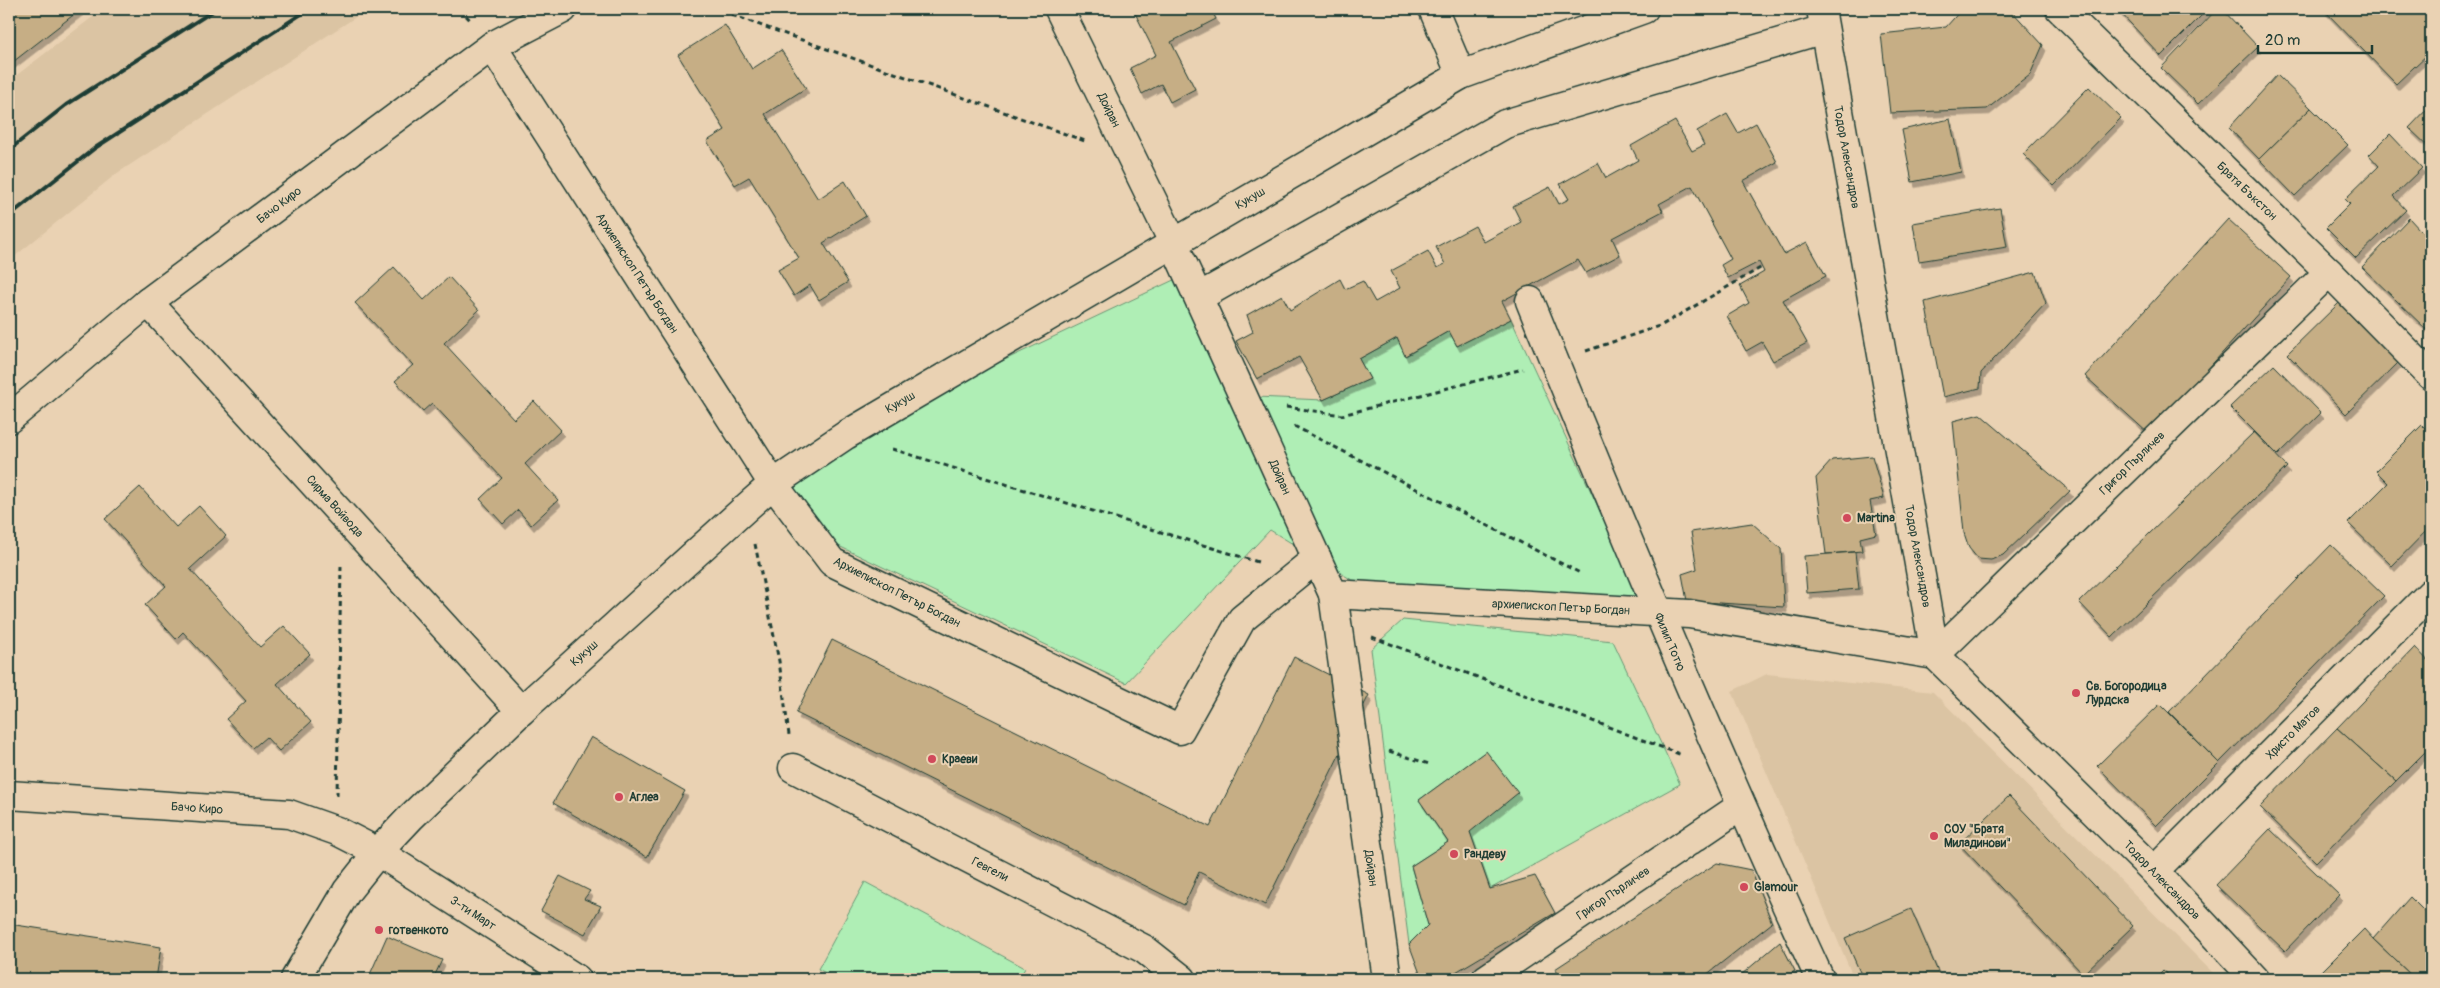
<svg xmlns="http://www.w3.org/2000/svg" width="2440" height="988" viewBox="0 0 2440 988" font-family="Pangolin,sans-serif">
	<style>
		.built { fill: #dbc4a3 }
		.green { fill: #afeeb5; stroke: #679674 }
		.building { fill: #c6ae85; stroke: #1f3d34; filter: url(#shadow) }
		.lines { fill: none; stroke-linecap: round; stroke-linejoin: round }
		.street-casing { stroke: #1f3d34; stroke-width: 31 }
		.secondary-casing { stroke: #1f3d34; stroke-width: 31 }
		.path { stroke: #1f3d34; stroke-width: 3; stroke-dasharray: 5 4; stroke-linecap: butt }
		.street { stroke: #ead2b3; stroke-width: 28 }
		.secondary { stroke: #ead2b3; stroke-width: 28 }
		.rail { stroke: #1f3d34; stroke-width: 4 }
		.poi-dot { fill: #d1495b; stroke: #ead2b3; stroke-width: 2 }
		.labels { text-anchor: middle; stroke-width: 4; stroke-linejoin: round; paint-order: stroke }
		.street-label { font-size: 12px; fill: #1f3d34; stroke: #ead2b3 }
		.poi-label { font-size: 12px; font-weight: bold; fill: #1f3d34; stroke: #ead2b3; text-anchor: start }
	</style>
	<defs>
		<filter id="shadow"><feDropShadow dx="3" dy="5.5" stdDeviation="0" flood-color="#0004"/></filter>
	</defs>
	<rect width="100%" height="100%" fill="#ead2b3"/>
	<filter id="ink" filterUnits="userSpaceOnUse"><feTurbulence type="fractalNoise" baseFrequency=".02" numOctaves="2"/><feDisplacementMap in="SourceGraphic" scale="10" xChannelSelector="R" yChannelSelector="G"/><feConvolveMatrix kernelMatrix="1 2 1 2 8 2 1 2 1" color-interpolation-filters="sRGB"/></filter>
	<g filter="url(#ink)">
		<!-- built -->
		<g class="built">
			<path d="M103,9h265l-252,165 -107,87v-180z"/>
			<path d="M1767,674l166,18 286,287h-365l-122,-288z"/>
		</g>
		<!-- green -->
		<g class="green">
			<path d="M1180,277l53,119 90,4 47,-21 -11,-20 38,-21 9,18 43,-25 8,15 54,-27 132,285 -291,-24 -82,-50 -144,153 -323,-154 -10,-39 53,-55z"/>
			<path d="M1403,620l210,21 67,143 -190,105 -20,-57 15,-80 -66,48 29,42 -37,24 17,59 -19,19 -38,-295z"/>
			<path d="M865,882l160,86 -6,11h-182l-19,-10z"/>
		</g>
		<!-- building -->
		<g class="building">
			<path d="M9,9h72l-72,56z"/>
			<path d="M1133,9h78l5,10 -45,23 24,47 -25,13 -9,-18 -19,10 -12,-26 26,-13z"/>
			<path d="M1962,9h48l33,36 -13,30 -43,34 -97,4 -9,-79 65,-7z"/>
			<path d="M2117,9h91l-47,47z"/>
			<path d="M2217,9h5l36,38 -60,57 -37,-36z"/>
			<path d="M2323,9h108v42l-35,33z"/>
			<path d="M725,25l27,44 29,-19 25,38 -41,26 53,85 27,-18 21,35 -43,27 25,39 -29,18 -9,-15 -16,11 -16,-26 21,-12 -50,-81 -14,8 -28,-44 18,-11 -47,-75z"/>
			<path d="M2277,75l34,33 -52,51 -30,-31z"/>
			<path d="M2089,87l32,31 -67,68 -31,-32z"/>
			<path d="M2431,105v44l-22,-21z"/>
			<path d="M2311,108l37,37 -53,51 -36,-37z"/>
			<path d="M1727,114l11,19 18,-10 21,39 -34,19 41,73 23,-12 19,34 -43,24 24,43 -34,18 -11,-19 -16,9 -19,-35 22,-13 -9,-17 24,-14 -5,-10 -31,16 -7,-13 10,-6 -39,-73 -33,18 4,7 -51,27 8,17 -34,18 -8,-13 -76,41 9,18 -54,27 -8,-15 -44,25 -8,-18 -38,21 11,20 -47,21 -24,-43 -42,22 -21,-38 17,-9 -6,-17 35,-20 8,15 50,-31 5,10 18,-8 12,21 25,-14 -9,-17 37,-20 9,17 8,-4 -9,-17 39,-21 9,16 37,-20 -8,-16 37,-19 9,17 10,-5 -9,-15 38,-21 8,15 32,-18 -7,-14 44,-25 17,30 12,-6 -7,-14z"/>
			<path d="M1950,119l11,53 -49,10 -10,-52z"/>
			<path d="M2390,134l32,34 -29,28 13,14 -50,48 -30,-30 24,-24 -5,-5 34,-33 -10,-11z"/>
			<path d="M2000,208l7,39 -88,14 -6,-38z"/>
			<path d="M2409,218l22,24v92l-69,-67z"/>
			<path d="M2228,219l63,58 -142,157 -64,-58z"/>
			<path d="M394,267l30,33 25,-23 30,33 -35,33 70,76 20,-18 27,29 -36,34 33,36 -27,25 -13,-15 -15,14 -23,-25 22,-21 -70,-75 -9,8 -28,-30 18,-16 -58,-62z"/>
			<path d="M2035,272l11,31 -65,70 -1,15 -37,9 -18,-95z"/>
			<path d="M2339,303l59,60 -52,51 -59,-60z"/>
			<path d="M2274,365l47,48 -43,42 -48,-48z"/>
			<path d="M1980,414l90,77 -67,64 -12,5 -13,-1 -9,-11 -5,-15 -11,-112z"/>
			<path d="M2422,425l9,9v92l-39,40 -44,-43 40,-40 -12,-12z"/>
			<path d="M2254,432l33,35 -175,170 -33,-35z"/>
			<path d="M1872,456l12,42 -14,3 6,33 -16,4 2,13 -36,3 -10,-76 16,-18z"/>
			<path d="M140,487l36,40 23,-21 27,30 -36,33 70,78 24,-21 26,28 -33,30 34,38 -32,29 -13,-14 -13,11 -27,-29 20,-18 -63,-69 -7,7 -31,-34 21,-19 -61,-67z"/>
			<path d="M1752,523l29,26 3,58 -97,-6 -5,-27 15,-5 -6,-37z"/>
			<path d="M2331,545l53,51 -165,167 -50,-51z"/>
			<path d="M1855,552l4,37 -52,4 -3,-37z"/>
			<path d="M832,640l378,187 84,-170 75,38 -104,210 -66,-33 -15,33 -388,-192z"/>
			<path d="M2415,647l16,17v82l-35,35 -59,-53z"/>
			<path d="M2160,704l59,59 -63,63 -59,-60z"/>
			<path d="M2337,728l59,53 -80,81 -56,-55z"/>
			<path d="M591,737l94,54 -38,66 -94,-54z"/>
			<path d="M1486,751l32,42 -48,39 20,57 45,-13 20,37 -111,66h-22l-13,-35 19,-19 -17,-59 37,-24 -29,-42z"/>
			<path d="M2009,796l124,130 -50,48 -124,-130z"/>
			<path d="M2270,829l69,66 -54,56 -69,-66z"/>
			<path d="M1717,863l34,7 21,53 -71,56h-139l-7,-10z"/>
			<path d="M560,876l30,15 -6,8 17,7 -16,28 -44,-23z"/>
			<path d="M2410,897l21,21v54l-7,7h-9l-42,-40z"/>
			<path d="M1911,909l30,70h-78l-18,-41z"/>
			<path d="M9,924l152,23 -5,32h-147z"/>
			<path d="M2364,929l9,10 42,40h-95l-3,-3z"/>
			<path d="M387,936l55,24 -9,19h-65z"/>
			<path d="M1780,942l15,29 -14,8h-37l-3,-4z"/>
			<path d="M2163,970l10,9h-19z"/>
		</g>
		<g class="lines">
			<defs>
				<g id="street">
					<path d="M1059,9l114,233 160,352 54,385"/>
					<path d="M1433,9l28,66"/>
					<path d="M1821,9l114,646 219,216 101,108"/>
					<path d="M2060,9l269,263 102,104"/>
					<path d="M492,46l281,438 59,78 348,168 62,-111 75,-61"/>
					<path d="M1199,297l306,-173 319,-95"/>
					<path d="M1530,301c92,228 187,455 290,678"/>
					<path d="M148,302l373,409"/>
					<path d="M9,419l139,-117 344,-256 71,-37"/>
					<path d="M1333,594l356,20 246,41"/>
					<path d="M1935,655l394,-383"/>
					<path d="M793,768l351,181 38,30"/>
					<path d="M9,795l280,19 48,17 41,21 199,127"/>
					<path d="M2154,871l277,-278"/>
					<path d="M1486,979l255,-173"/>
				</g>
				<path id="secondary" d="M295,979l52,-88 31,-39 33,-35 110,-106 227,-205 25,-22 73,-49 615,-360 183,-66"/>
			</defs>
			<!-- street casing -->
			<use href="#street" class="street-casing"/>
			<!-- secondary casing -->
			<use href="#secondary" class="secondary-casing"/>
			<!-- path -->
			<g class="path">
				<path d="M460,9l11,12"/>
				<path d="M715,9l370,132"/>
				<path d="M1586,351l76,-26 100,-58"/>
				<path d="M1286,407l56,8 181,-46"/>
				<path d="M1294,426l286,147"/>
				<path d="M892,449l366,113"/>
				<path d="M755,544l24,117 10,74"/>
				<path d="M1372,637l310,118"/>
				<path d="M1389,751l40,13"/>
				<path d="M337,796l4,-231"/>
			</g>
			<!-- street -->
			<use href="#street" class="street"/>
			<!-- secondary -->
			<use href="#secondary" class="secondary"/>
			<!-- rail -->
			<g class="rail">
				<path d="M9,150l57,-45 150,-96"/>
				<path d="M9,216l86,-68 214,-139"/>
			</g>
		</g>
	</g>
	<!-- markers -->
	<g class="poi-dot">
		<circle cx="1847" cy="518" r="5"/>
		<circle cx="2076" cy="693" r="5"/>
		<circle cx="932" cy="759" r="5"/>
		<circle cx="619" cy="797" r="5"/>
		<circle cx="1934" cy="836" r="5"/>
		<circle cx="1454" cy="854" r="5"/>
		<circle cx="1744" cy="887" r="5"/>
		<circle cx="379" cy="930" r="5"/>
	</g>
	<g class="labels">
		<!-- street labels -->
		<g class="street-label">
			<text transform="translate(1109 110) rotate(64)" y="4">Дойран</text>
			<text transform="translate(1847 157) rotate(80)" y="4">Тодор Александров</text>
			<text transform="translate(2247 191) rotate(44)" y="4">Братя Бъкстон</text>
			<text transform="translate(1250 198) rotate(-30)" y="4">Кукуш</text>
			<text transform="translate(279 205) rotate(-37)" y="4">Бачо Киро</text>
			<text transform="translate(637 273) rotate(57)" y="4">Архиепископ Петър Богдан</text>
			<text transform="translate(900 402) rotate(-30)" y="4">Кукуш</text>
			<text transform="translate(2132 463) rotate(-44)" y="4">Григор Пърличев</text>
			<text transform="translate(1280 477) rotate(66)" y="4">Дойран</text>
			<text transform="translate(335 506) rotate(48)" y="4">Сирма Войвода</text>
			<text transform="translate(1918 556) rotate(80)" y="4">Тодор Александров</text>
			<text transform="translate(897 592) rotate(27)" y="4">Архиепископ Петър Богдан</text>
			<text transform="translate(1561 607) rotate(3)" y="4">архиепископ Петър Богдан</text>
			<text transform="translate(1670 642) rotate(67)" y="4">Филип Тотю</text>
			<text transform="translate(584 653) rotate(-42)" y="4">Кукуш</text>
			<text transform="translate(2293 732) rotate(-45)" y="4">Христо Матов</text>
			<text transform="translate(197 808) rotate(4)" y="4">Бачо Киро</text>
			<text transform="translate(1371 868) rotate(82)" y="4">Дойран</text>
			<text transform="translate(990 869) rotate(27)" y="4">Гевгели</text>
			<text transform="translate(2162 880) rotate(46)" y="4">Тодор Александров</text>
			<text transform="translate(1613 893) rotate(-34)" y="4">Григор Пърличев</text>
			<text transform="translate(473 913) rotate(33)" y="4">3-ти Март</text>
		</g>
		<!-- poi labels -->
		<g class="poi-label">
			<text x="1857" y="522">Martina</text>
			<text x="2086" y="690">Св. Богородица<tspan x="2086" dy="14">Лурдска</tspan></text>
			<text x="942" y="763">Краеви</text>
			<text x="629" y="801">Аглеа</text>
			<text x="1944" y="833">СОУ "Братя<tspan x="1944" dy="14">Миладинови"</tspan></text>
			<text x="1464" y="858">Рандеву</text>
			<text x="1754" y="891">Glamour</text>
			<text x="389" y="934">готвенкото</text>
		</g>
	</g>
	<!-- margin -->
	<rect width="2440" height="988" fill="none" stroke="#ead2b3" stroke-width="30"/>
	<rect x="15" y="15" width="2410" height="958" fill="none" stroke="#1f3d34" stroke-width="2" filter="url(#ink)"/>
	<!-- scale -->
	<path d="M2258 45v8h114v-8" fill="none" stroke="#1f3d34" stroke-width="2.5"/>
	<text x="2265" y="45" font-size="15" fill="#1f3d34" stroke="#ead2b3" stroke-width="4" paint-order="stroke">20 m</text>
</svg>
